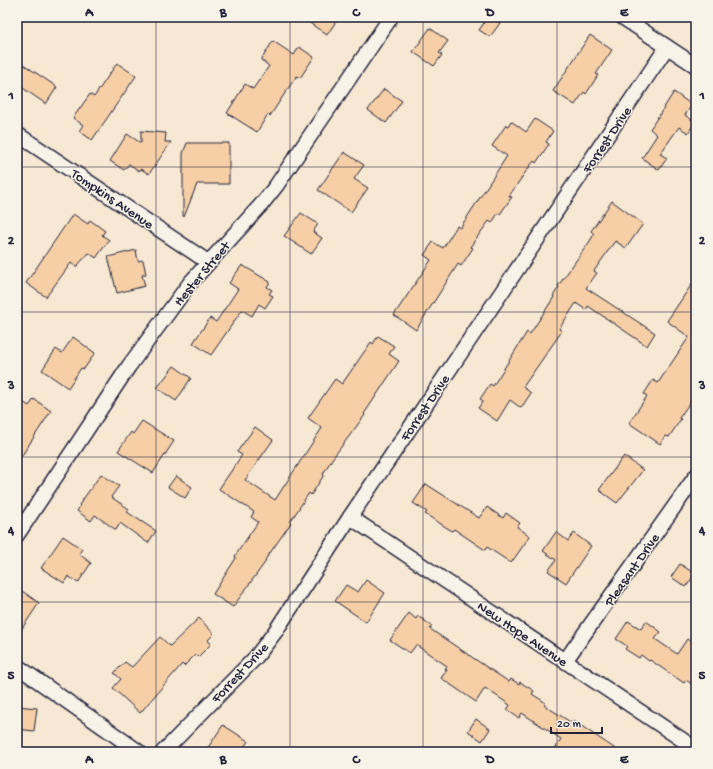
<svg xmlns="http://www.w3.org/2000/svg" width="713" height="769" viewBox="0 0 713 769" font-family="'Gochi Hand',sans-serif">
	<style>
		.building { fill: #f6cfa6; stroke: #22223b }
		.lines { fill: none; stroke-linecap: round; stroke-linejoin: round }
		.minor-casing { stroke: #22223b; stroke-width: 17 }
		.minor { stroke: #f7f3e8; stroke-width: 14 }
		.grid { fill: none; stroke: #22223b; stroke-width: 1; stroke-opacity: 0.55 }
		.labels { text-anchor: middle; stroke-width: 3; stroke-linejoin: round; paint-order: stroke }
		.street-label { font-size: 14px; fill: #22223b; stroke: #f7f3e8 }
		.neatline { fill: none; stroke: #22223b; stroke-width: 1.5 }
		.grid-label { font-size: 13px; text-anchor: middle; font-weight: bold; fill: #22223b }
	</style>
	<rect width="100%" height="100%" fill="#f7e8d4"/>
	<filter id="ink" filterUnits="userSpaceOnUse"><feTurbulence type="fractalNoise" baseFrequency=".025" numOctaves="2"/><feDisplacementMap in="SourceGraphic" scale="8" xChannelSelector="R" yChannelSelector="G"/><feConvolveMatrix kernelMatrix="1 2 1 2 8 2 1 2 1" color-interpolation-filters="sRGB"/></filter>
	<g filter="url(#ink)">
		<!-- building -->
		<g class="building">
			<path d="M301,17h38l-12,18z"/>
			<path d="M488,17l12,6 -10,14 -11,-7z"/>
			<path d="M430,28l18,13 -9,12 3,2 -8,11 -21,-14z"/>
			<path d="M590,35l22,15 -16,24 2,1 -12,19 -2,-2 -9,13 -22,-14z"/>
			<path d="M273,41l21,14 5,-8 15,10 -14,21 -3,-2 -4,5 -23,35 -2,-2 -11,18 -30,-19 18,-29 8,5 16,-23 -8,-6z"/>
			<path d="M17,60l40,27 -11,17 -29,-20z"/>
			<path d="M117,63l19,13 -44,64 -13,-9 4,-6 -10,-7 17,-24 4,3z"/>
			<path d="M384,89l18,12 -16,22 -18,-13z"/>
			<path d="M674,92l18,13 -7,10 10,7 -7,11 -9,-6 -19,27 7,4 -8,12 -17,-12 15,-23 -7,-6z"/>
			<path d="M535,119l18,12 -7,11 3,2 -13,19 -2,-2 -7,9 -18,26 3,1 -12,17 -2,-1 -6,10 -3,-2 -19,26 3,1 -12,18 -3,-2 -42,66 -22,-15 37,-55 -7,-5 9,-13 10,6 14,-22 3,2 47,-72 -15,-10 14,-21 2,1 3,-5 15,11z"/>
			<path d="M141,131l25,2 -1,9h6l-22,32 -8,-5 -2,2 -10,-7 -5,6 -14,-9 17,-27 14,9z"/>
			<path d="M187,143h42v41h-32l-13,33 -1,-1v-63z"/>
			<path d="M344,152l20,13 -10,14 14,9 -17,24 -33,-22z"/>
			<path d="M612,201l31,23 -17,24 -11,-7 -21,30 3,2 -11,15 69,45 -8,13 -59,-40 -2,4 -10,-7 -17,26 3,2 -39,56 8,6 -10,15 -11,-8 -13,21 -19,-13 5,-7 -3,-2 10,-15 3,2 34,-54 3,2 24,-37 -1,-1 6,-9 -1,-1 32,-45 4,-7 -3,-3z"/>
			<path d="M301,213l17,11 -5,8 9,6 -11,16 -27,-18z"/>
			<path d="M73,214l15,10 2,-4 15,11 -3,4 7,5 -13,18 -7,-5 -13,14 -5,-4 -25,34 -20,-14z"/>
			<path d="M136,250l2,11 5,-1 3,14 -4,1 3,11 -28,7 -9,-36z"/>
			<path d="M242,265l28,17 -3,5 5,3 -3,4 4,2 -8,12 -6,-4 -7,12 -10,-6 -31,45 -18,-12 17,-25 6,4 22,-33 -9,-6z"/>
			<path d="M696,278v116l-17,24 2,1 -12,18 -3,-1 -6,8 -31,-21 18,-27 -3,-2 9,-14 5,3 31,-46 -22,-16z"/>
			<path d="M378,336l16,10 -5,8 10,7 -35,53 1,1 -33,44 -9,15 1,1 -13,20 -2,-2 -19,29 1,1 -26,37 1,1 -33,46 -20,-13 23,-36 -1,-2 23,-34 -7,-5 3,-5 -35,-23 23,-34 -5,-3 18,-25 18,13 -28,40 30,20 47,-72 -14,-10 27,-39 7,5 29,-42 2,2z"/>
			<path d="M73,337l22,16 -11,16 -3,-1 -13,20 -26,-18 14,-21 6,4z"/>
			<path d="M174,366l17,12 -15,23 -19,-13z"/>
			<path d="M17,398l12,8 5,-7 17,12 -34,52z"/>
			<path d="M142,421l32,20 -21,32 -35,-22 13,-19 2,2z"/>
			<path d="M624,456l19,14 -26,33 -18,-13z"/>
			<path d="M101,474l18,12 -8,11 18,12 -2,3 29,19 -8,12 -28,-20 -4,7 -21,-15 -4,6 -14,-10 3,-5 -1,-1z"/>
			<path d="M176,476l16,11 -7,11 -17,-11z"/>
			<path d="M426,484l53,34 8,-11 16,11 3,-5 14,10 -3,4 13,9 -19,27 -24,-16 -2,3 -31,-21 -2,2 -27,-17 2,-2 -14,-9z"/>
			<path d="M556,532l12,9 6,-8 17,13 -25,37 -18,-12 8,-11 -13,-9z"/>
			<path d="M63,536l19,13 -3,5 12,9 -13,20 -10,-7 -4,7 -23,-15z"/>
			<path d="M680,564l15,10 -9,13 -15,-10z"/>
			<path d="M366,580l19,13 -19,29 -31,-21 11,-16 12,7z"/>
			<path d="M22,591l17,12 -22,33v-37z"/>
			<path d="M409,613l7,6 2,-3 14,10 -2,3 79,53 2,-3 8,5 1,-2 14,9 -2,3 14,9 -2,2 28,18 2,-2 46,31h-67l8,-13 -39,-26 -3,5 -12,-8 3,-5 -25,-17 -9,14 -35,-24 6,-8 -2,-1 2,-3 -31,-21 -6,8 -20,-13z"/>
			<path d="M199,618l15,16 -6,6 3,4 -13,13 -3,-2 -11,11 -2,-2 -42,49 -27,-25 8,-9 -7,-6 11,-11 7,5 28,-30 10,9z"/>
			<path d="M628,621l13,8 5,-8 15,11 -6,7 22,15 10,-15 9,7v41l-10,-7 -2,3 -34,-23 -1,1 -8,-6 -2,3 -14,-9 2,-3 -11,-7z"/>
			<path d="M17,706l20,2 -3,23 -17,-2z"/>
			<path d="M476,719l14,10 -8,12 -14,-10z"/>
			<path d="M223,725l25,16 -7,11h-36z"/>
		</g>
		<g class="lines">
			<defs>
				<g id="minor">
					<path d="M622,17l74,49"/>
					<path d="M17,134l191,128"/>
					<path d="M350,517l346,232"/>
					<path d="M17,535l112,-169 61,-83 71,-78 15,-19 115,-169"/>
					<path d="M565,661l131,-185"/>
					<path d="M17,666l122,86"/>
					<path d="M163,752l93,-95 19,-25 75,-115 317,-470"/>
				</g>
			</defs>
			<!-- minor casing -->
			<use href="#minor" class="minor-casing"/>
			<!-- minor -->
			<use href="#minor" class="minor"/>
		</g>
	</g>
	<!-- grid -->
	<path class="grid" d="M156,17v735M290,17v735M423,17v735M557,17v735M17,167h679M17,312h679M17,457h679M17,602h679"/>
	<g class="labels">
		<!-- street labels -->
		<g class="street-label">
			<text transform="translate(606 139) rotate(-56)" y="5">Forrest Drive</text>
			<text transform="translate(113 198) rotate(34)" y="5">Tompkins Avenue</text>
			<text transform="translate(201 273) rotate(-50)" y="5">Hester Street</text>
			<text transform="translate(424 407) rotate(-56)" y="5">Forrest Drive</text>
			<text transform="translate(631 569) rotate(-55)" y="5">Pleasant Drive</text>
			<text transform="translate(523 633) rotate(34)" y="5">New Hope Avenue</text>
			<text transform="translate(239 672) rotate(-47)" y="5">Forrest Drive</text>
		</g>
	</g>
	<!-- margin -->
	<rect width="713" height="769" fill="none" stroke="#f7f3e8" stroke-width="44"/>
	<!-- scale -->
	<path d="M551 727v6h51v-6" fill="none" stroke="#22223b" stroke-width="2"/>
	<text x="557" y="727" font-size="12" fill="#22223b" stroke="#f7f3e8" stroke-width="3" paint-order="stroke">20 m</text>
	<rect x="22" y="22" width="669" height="725" class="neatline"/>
	<g class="grid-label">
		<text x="89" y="16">A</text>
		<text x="223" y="16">B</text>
		<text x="356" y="16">C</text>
		<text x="490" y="16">D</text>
		<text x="624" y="16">E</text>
		<text x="11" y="99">1</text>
		<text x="702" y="99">1</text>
		<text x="11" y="244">2</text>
		<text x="702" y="244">2</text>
		<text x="11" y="389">3</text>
		<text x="702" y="389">3</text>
		<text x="11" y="534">4</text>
		<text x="702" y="534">4</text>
		<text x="11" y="679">5</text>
		<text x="702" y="679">5</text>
		<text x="89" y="763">A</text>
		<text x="223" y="763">B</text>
		<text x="356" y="763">C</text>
		<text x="490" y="763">D</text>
		<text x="624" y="763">E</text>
	</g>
</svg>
